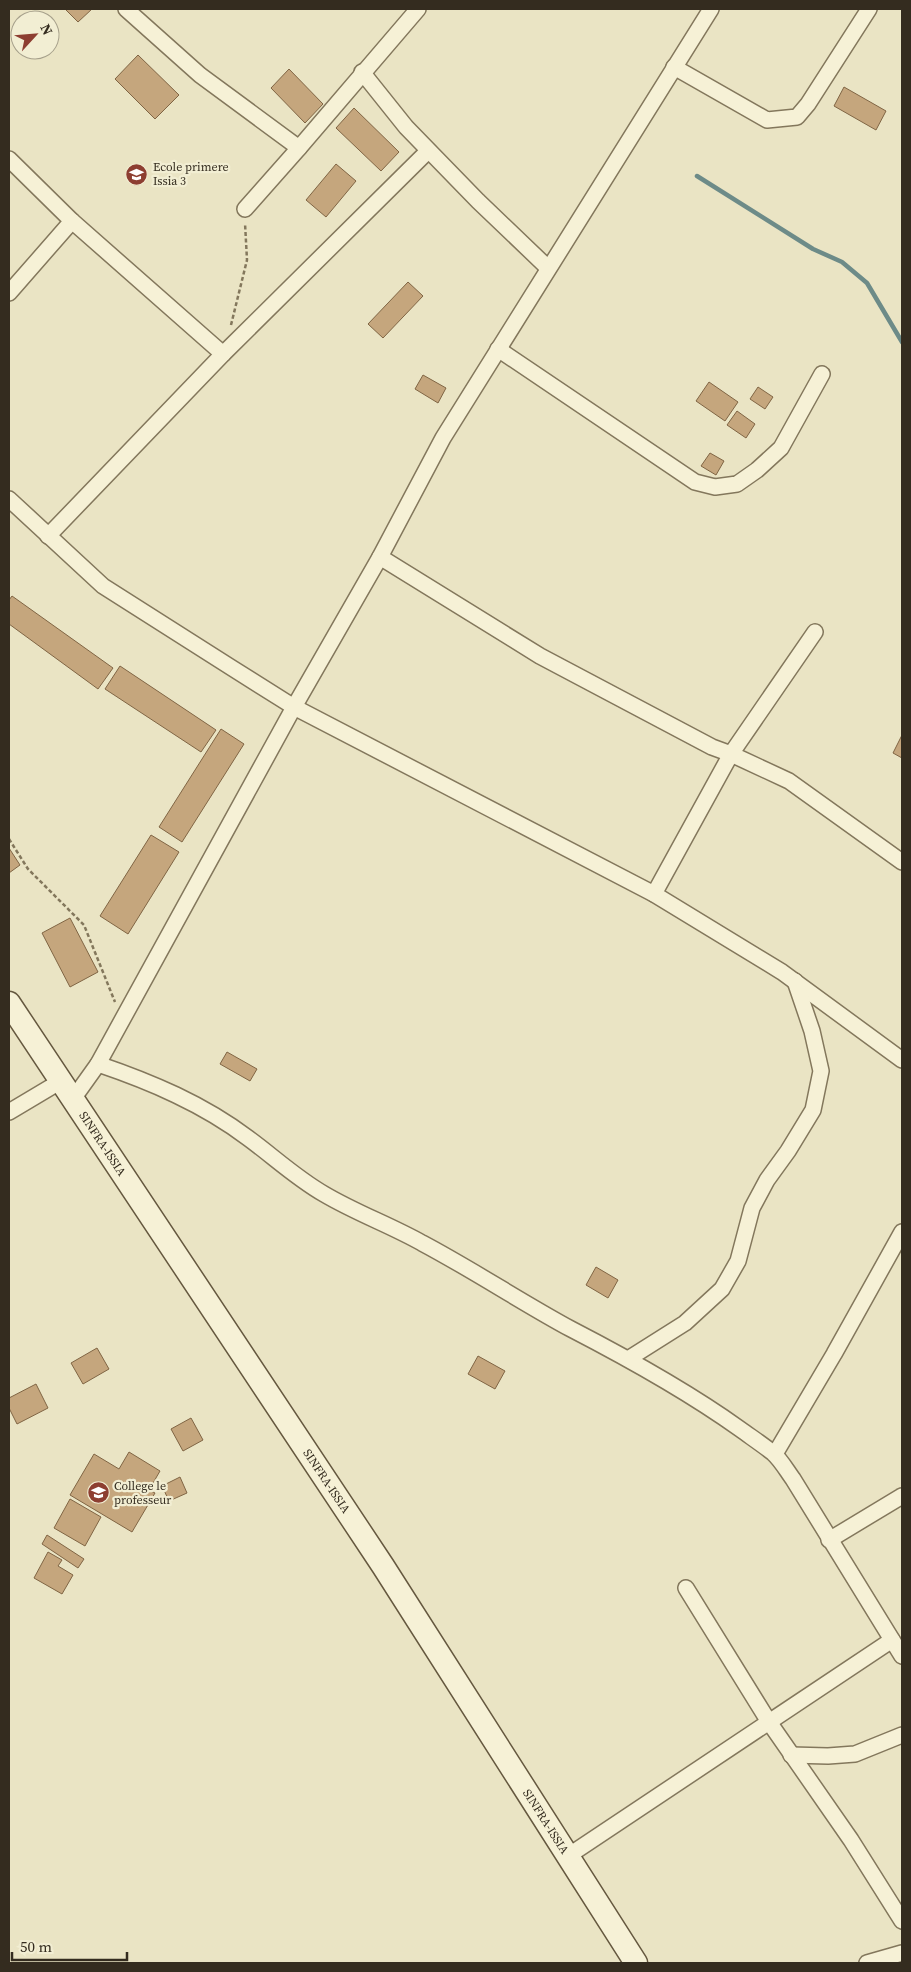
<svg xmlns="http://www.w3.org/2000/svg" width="911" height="1972" viewBox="0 0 911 1972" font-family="'Source Serif 4',serif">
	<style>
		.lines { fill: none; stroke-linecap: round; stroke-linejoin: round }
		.stream { stroke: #6d8b88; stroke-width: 4.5 }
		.building { fill: #c5a67d; stroke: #806544 }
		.street-casing { stroke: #83775c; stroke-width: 18 }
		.secondary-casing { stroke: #65583f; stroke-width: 25 }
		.path { stroke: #83775c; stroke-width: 2.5; stroke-dasharray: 4 2.5; stroke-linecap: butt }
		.street { stroke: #f6f1d6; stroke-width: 15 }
		.secondary { stroke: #f6f1d6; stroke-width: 22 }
		.labels { text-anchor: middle; stroke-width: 4.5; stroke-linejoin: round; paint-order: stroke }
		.poi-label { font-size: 12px; fill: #342c1f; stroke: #f2eed3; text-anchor: start }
		.street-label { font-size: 12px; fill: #342c1f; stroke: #f2eed3 }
	</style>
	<rect width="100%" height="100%" fill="#eae4c4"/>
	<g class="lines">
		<!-- stream -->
		<path class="stream" d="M697,176l116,73 29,13 25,21 35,59"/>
	</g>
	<!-- building -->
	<g class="building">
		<path d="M65,9h27l-14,13z"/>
		<path d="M138,55l41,40 -24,24 -40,-40z"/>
		<path d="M289,69l34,35 -18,19 -34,-35z"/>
		<path d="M844,87l42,24 -10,19 -42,-24z"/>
		<path d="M354,108l45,44 -18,19 -45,-43z"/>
		<path d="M336,164l20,17 -30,36 -20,-17z"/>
		<path d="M408,282l15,14 -40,42 -15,-14z"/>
		<path d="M423,375l23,13 -8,15 -23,-14z"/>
		<path d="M709,382l29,20 -13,19 -29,-20z"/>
		<path d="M758,387l15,10 -8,12 -15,-10z"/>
		<path d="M737,411l18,13 -9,14 -19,-13z"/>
		<path d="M710,453l14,8 -8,14 -15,-9z"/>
		<path d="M12,596l101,72 -15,21 -89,-65v-24z"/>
		<path d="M120,666l96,64 -15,22 -96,-63z"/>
		<path d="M221,729l23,15 -62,98 -23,-15z"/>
		<path d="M902,735v23l-9,-5z"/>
		<path d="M151,835l28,17 -51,82 -28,-18z"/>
		<path d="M9,848l11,17 -11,8z"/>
		<path d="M70,918l28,54 -28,15 -28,-54z"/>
		<path d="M227,1052l30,17 -7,12 -30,-17z"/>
		<path d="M596,1267l22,13 -10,18 -22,-13z"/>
		<path d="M97,1348l12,21 -26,15 -12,-21z"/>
		<path d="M478,1356l27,15 -10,18 -27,-15z"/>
		<path d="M36,1384l12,24 -31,16 -8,-16v-10z"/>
		<path d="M191,1418l12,22 -20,11 -12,-22z"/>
		<path d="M129,1452l31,19 -11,19 6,3 -23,39 -62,-37 24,-41 25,15z"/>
		<path d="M180,1477l7,16 -18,8 -7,-15z"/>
		<path d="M70,1499l31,18 -16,29 -31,-18z"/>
		<path d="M47,1535l37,24 -6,9 -36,-24z"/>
		<path d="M48,1552l14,8 -4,6 15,9 -11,19 -28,-16z"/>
	</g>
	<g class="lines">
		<defs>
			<g id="street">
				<path d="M126,9l74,66 99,73"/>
				<path d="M674,67l93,53 30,-3 11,-13 61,-95"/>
				<path d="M362,72l44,55 72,74 70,67"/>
				<path d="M9,159l63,62 -63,72"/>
				<path d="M245,209l54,-61 119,-139"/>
				<path d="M72,221l151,133"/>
				<path d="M498,349l197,133 20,5 22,-3 20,-14 24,-22 41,-74"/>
				<path d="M9,499l94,87 129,82 62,39 360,187 128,78 120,88"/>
				<path d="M48,536l175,-182 205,-203"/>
				<path d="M380,557l160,99 172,91 19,7 -77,140"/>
				<path d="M815,632l-84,122 58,27 113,81"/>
				<path d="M98,1064c53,18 105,40 150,74 26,19 48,40 76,56 32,19 66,31 98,49 51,27 99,59 149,86 58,30 116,62 169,100 11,8 23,16 33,24 8,7 14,18 20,26l109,177"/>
				<path d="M73,1099l25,-35 196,-357 86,-150 63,-119 268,-429"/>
				<path d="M9,1112l52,-31"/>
				<path d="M628,1359l57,-36 37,-34 16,-28 14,-53 15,-28 21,-29 25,-41 8,-39 -9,-40 -17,-50"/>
				<path d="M775,1454l59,-100 68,-122"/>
				<path d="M829,1540l73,-44"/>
				<path d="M686,1588l83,134 82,118 51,81"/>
				<path d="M791,1755l37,1 27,-2 47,-19"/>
				<path d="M568,1856l324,-216"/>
				<path d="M867,1963l35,-10"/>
			</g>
			<g id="secondary">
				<path id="s1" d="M9,1003l374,563 253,397"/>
			</g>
		</defs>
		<!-- street casing -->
		<use href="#street" class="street-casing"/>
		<!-- secondary casing -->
		<use href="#secondary" class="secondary-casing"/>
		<!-- path -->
		<g class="path">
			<path d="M231,325l16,-65 -2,-37"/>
			<path d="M9,839l19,30 56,56 31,77"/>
		</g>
		<!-- street -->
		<use href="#street" class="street"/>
		<!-- secondary -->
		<use href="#secondary" class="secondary"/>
	</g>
	<!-- icons -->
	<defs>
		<symbol id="school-disc" viewBox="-11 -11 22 22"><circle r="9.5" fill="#8d3e31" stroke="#f2eed3"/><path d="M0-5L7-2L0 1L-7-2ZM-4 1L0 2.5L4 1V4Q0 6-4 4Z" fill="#fff"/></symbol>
	</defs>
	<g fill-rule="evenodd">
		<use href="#school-disc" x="124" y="162" width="25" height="25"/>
		<use href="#school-disc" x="86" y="1480" width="25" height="25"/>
	</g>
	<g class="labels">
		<!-- poi labels -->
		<g class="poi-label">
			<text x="153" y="171">Ecole primere<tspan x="153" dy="14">Issia 3</tspan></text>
			<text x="114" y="1490">College le<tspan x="114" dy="14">professeur</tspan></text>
		</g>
		<!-- street labels -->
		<g class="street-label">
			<text dy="4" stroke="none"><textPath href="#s1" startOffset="169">SINFRA-ISSIA</textPath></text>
			<text dy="4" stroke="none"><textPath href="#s1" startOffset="574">SINFRA-ISSIA</textPath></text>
			<text dy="4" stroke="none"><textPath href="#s1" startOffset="979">SINFRA-ISSIA</textPath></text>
		</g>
	</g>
	<!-- border -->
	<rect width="911" height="1972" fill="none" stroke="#342c1f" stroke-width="20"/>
	<!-- north arrow -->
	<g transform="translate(35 35) rotate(64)"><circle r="24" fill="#f2eed3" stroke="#a6a08b"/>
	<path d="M0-4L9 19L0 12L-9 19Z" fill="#8d3e31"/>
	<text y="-8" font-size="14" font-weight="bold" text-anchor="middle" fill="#342c1f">N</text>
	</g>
	<!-- scale -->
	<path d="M12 1952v8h115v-8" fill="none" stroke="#342c1f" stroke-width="2.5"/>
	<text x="20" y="1952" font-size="15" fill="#342c1f" stroke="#f2eed3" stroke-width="4" paint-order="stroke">50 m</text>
</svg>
